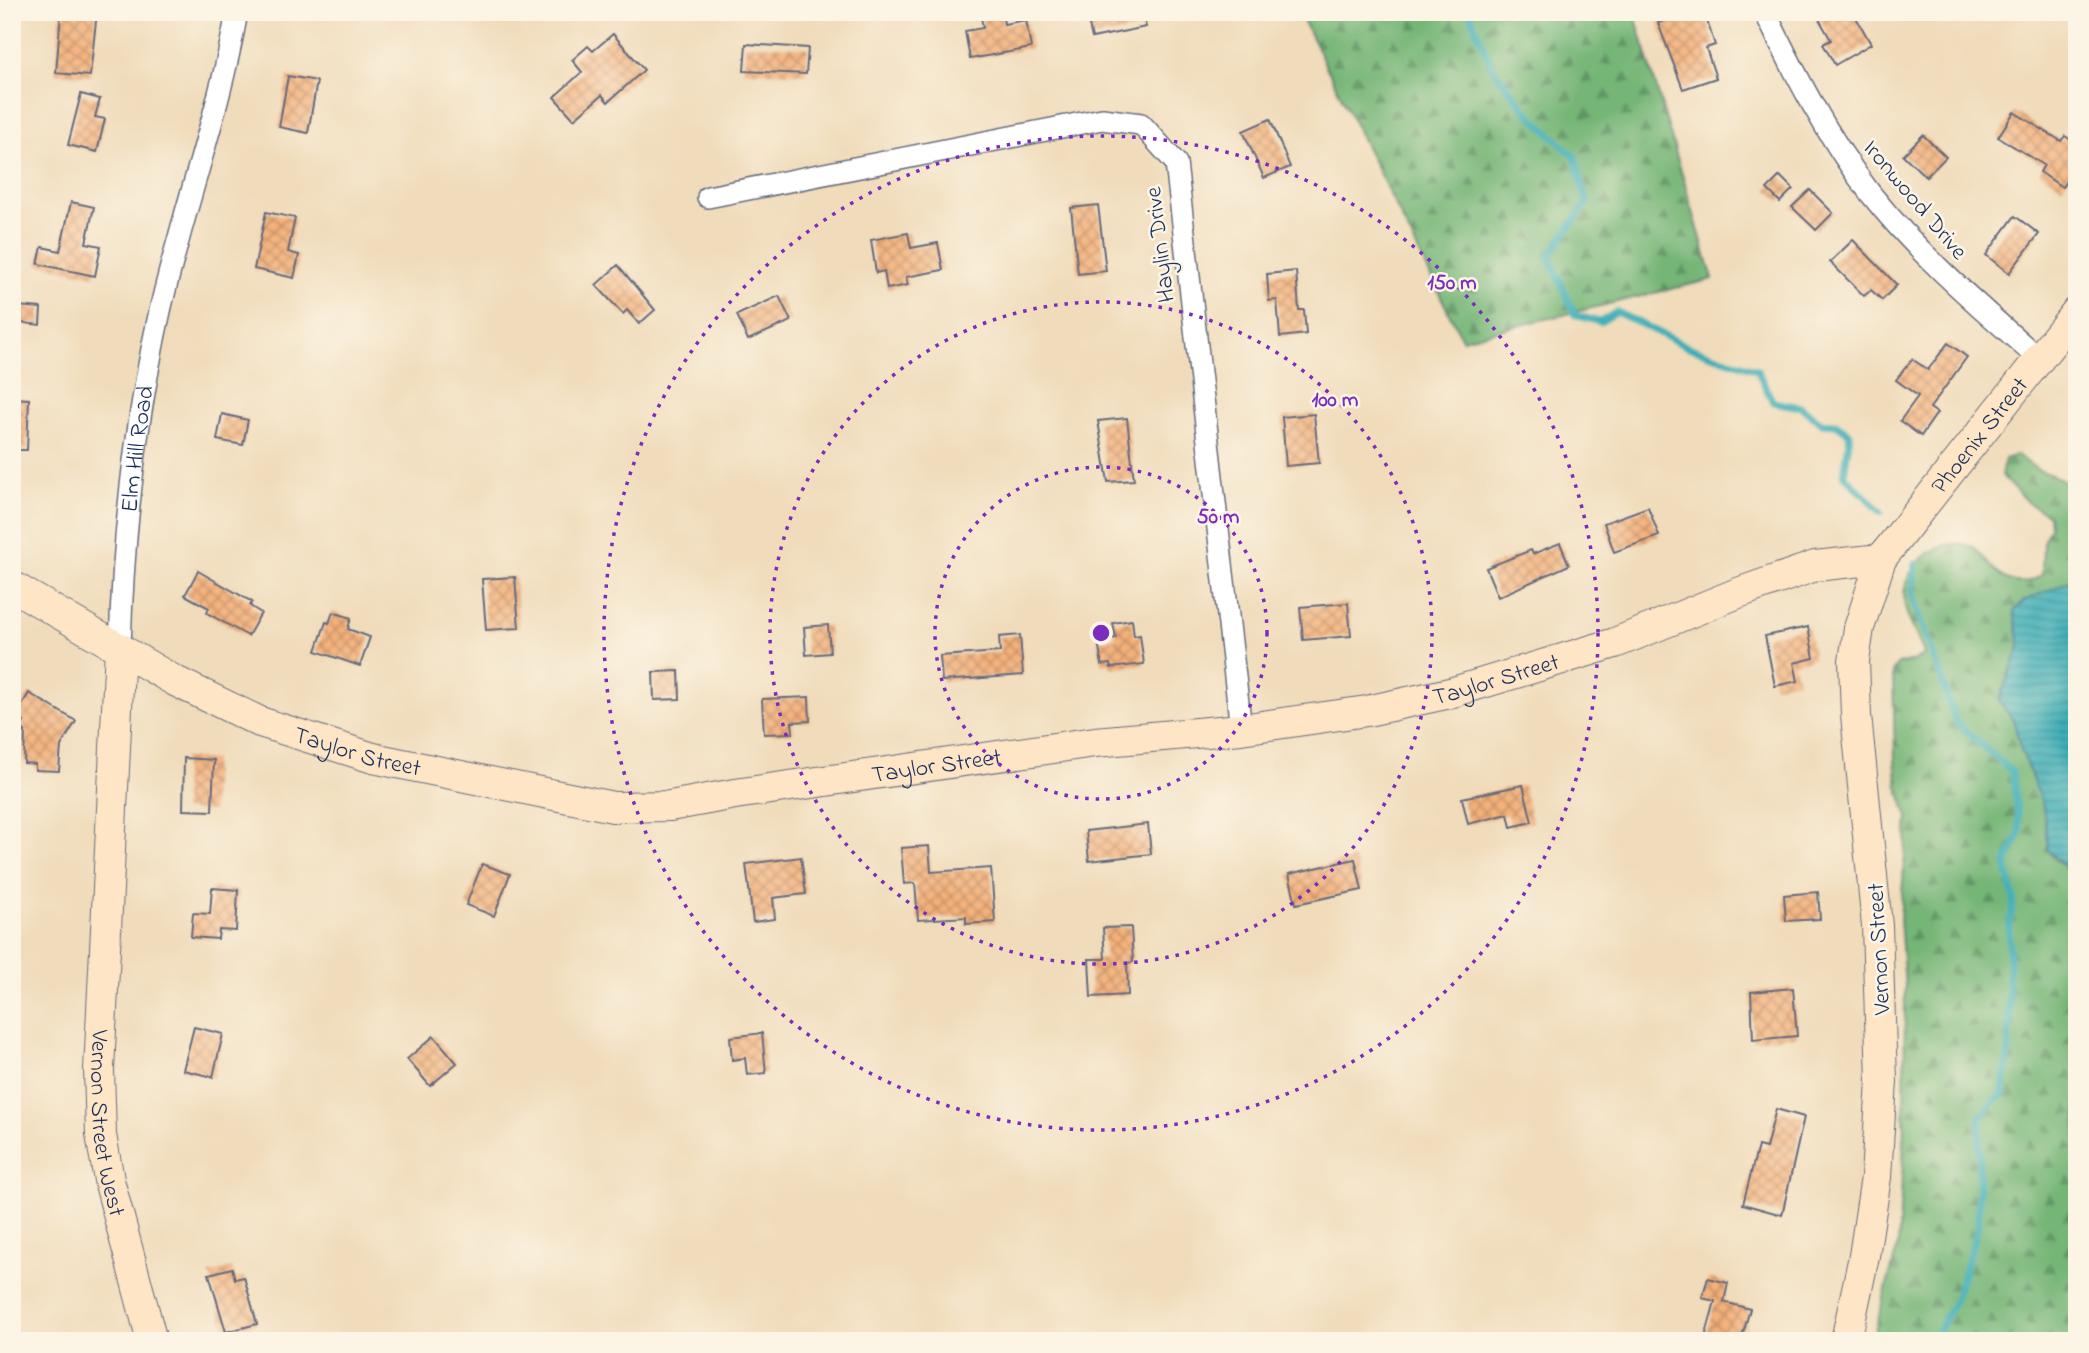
<svg xmlns="http://www.w3.org/2000/svg" width="2089" height="1353" viewBox="0 0 2089 1353" font-family="'Indie Flower',sans-serif">
	<style>
		.forest { fill: url(#forest-firs); stroke: #48726a; stroke-width: 2 }
		.water { fill: url(#water-rules); stroke: #2c6e8a; stroke-width: 2 }
		.lines { fill: none; stroke-linecap: round; stroke-linejoin: round }
		.stream { stroke: #3daeb6; stroke-width: 7 }
		.building { fill: url(#building-cross-hatch) }
		.street-casing { stroke: #666b7e; stroke-width: 24 }
		.secondary-casing { stroke: #666b7e; stroke-width: 32 }
		.street { stroke: #fff; stroke-width: 21 }
		.secondary { stroke: #fde5c5; stroke-width: 30 }
		.ring { fill: none; stroke: #7b2cbf; stroke-width: 3.5; stroke-dasharray: 3.5 7 }
		.labels { text-anchor: middle; stroke-width: 5; stroke-linejoin: round; paint-order: stroke }
		.street-label { font-size: 24px; fill: #1b2f5e; stroke: #fcf5e5 }
		.centre { fill: #7b2cbf; stroke: #fcf5e5; stroke-width: 3.5 }
		.ring-label { font-size: 21px; text-anchor: middle; font-weight: bold; fill: #7b2cbf; stroke: #fcf5e5; stroke-width: 5; stroke-linejoin: round; paint-order: stroke }
	</style>
	<defs>
		<pattern id="forest-firs" width="22" height="20" patternUnits="userSpaceOnUse" patternTransform="scale(1.75)"><rect width="22" height="20" fill="#75b576"/><path d="M5 1l3.5 6h-7zM16 11l3.5 6h-7z" fill="#5f9464"/></pattern>
		<pattern id="water-rules" width="6" height="5" patternUnits="userSpaceOnUse" patternTransform="scale(1.75)"><rect width="6" height="5" fill="#3daeb6"/><path d="M0 2.5h6" fill="none" stroke="#328e97"/></pattern>
		<pattern id="building-cross-hatch" width="8" height="8" patternUnits="userSpaceOnUse" patternTransform="scale(1.75)"><rect width="8" height="8" fill="#f4b17a"/><path d="M0 0l8 8M0 8l8-8" fill="none" stroke="#c59067"/></pattern>
	</defs>
	<rect width="100%" height="100%" fill="#fcf5e5"/>
	<filter id="ink" filterUnits="userSpaceOnUse"><feTurbulence type="fractalNoise" baseFrequency=".0143" numOctaves="2"/><feDisplacementMap in="SourceGraphic" scale="14" xChannelSelector="R" yChannelSelector="G"/><feConvolveMatrix kernelMatrix="1 2 1 2 8 2 1 2 1" color-interpolation-filters="sRGB"/></filter>
	<filter id="wash" filterUnits="userSpaceOnUse"><feTurbulence type="fractalNoise" baseFrequency=".00686" numOctaves="4" result="noise"/><feDisplacementMap in="SourceGraphic" scale="28" xChannelSelector="R" yChannelSelector="G"/><feGaussianBlur stdDeviation="1.57" result="paint"/><feColorMatrix in="noise" values="0 0 0 0 0 0 0 0 0 0 0 0 0 0 0 0 0 1.4 0 .05"/><feComposite in="paint" operator="in"/></filter>
	<g filter="url(#wash)">
		<rect width="100%" height="100%" fill="#f0dbba"/>
		<!-- forest -->
		<g class="forest">
			<path d="M1299,12h335l79,267 -251,60z"/>
			<path d="M2017,455l21,15 24,9 15,15v84l-53,23 -10,10 6,36 -21,53 15,22 6,25 23,59 5,44 7,10 13,8 9,-7v480h-205l26,-96 6,-100 1,-157 -5,-69 8,-102 -10,-30 -3,-26 -2,-90 5,-7 16,-3 10,-7c-6,-19 -20,-37 -20,-57 0,-34 38,-63 70,-50 21,22 35,49 68,28l1,-33 7,-15 -1,-12 -21,-12 -27,-28 4,-16z"/>
		</g>
		<!-- water -->
		<path class="water" d="M2077,578v283l-10,7 -19,-18 -5,-44 -23,-59 -6,-25 -15,-22 21,-53 -6,-36 10,-10z"/>
		<g class="lines">
			<!-- stream -->
			<g class="stream">
				<path d="M1469,12l24,57 37,46 45,42 12,46 -38,53 26,59 25,7 17,-10 71,35 69,23 16,32 28,5 20,16 15,1 14,10 -6,41 37,37"/>
				<path d="M1915,564l-2,32 43,126 56,50 8,60 -14,32 8,34 -5,31v121l-6,43 -23,23 -2,112 -23,71 -22,42"/>
			</g>
		</g>
		<g id="blocks">
			<!-- building -->
			<g class="building">
				<path d="M61,12h36l-7,64 -34,-3z"/>
				<path d="M980,12h22l2,12 22,-4 5,28 -61,11 -5,-28 18,-3z"/>
				<path d="M1086,12h56l4,15 -54,11z"/>
				<path d="M1691,12h13l11,33 -9,3 10,30 -33,11 -25,-66z"/>
				<path d="M1815,12h38l18,32 -36,21 -12,-21 8,-4z"/>
				<path d="M613,34l31,36 -36,32 -6,-7 -28,24 -20,-22 28,-25 -10,-12 16,-14 5,5z"/>
				<path d="M746,44l62,4 -2,26 -62,-3z"/>
				<path d="M288,76l29,5 -9,52 -29,-6z"/>
				<path d="M81,94l19,5 -5,18 10,2 -8,33 -29,-7z"/>
				<path d="M2014,112l47,29 4,-5 12,8v22l-15,21 -22,-15 4,-7 -46,-28z"/>
				<path d="M1270,119l20,48 -26,11 -21,-47z"/>
				<path d="M1923,135l23,22 -20,20 -23,-22z"/>
				<path d="M1780,176l13,13 -13,13 -13,-13z"/>
				<path d="M1810,190l23,23 -17,17 -24,-23z"/>
				<path d="M71,202l23,5 -8,36 15,3 -6,30 -57,-12 4,-17 18,4z"/>
				<path d="M1098,205l8,66 -28,3 -7,-66z"/>
				<path d="M266,212l29,6 -7,34 11,3 -5,23 -40,-9z"/>
				<path d="M2015,216l24,18 -30,39 -23,-18z"/>
				<path d="M908,233l3,15 27,-5 5,27 -37,7 2,8 -21,4 -3,-18 -8,2 -5,-33z"/>
				<path d="M1853,240l44,45 -15,15 -11,-10 -7,6 -34,-34z"/>
				<path d="M618,265l37,45 -16,14 -12,-14 -4,4 -27,-29z"/>
				<path d="M1296,271l3,39h5l2,24 -26,3 -3,-37 -8,1 -2,-27z"/>
				<path d="M779,296l12,25 -43,19 -11,-25z"/>
				<path d="M17,306l24,2 -1,17 -25,-3z"/>
				<path d="M1948,343l19,14 -37,51 7,5 -16,23 -21,-15 18,-25 -22,-16 16,-21 16,11z"/>
				<path d="M12,398l17,1 -2,51h-15z"/>
				<path d="M222,414l26,6 -5,25 -26,-5z"/>
				<path d="M1314,414l5,49 -33,3 -4,-49z"/>
				<path d="M1127,418l7,62 -26,2 -10,-61z"/>
				<path d="M1648,507l11,29 -45,16 -10,-29z"/>
				<path d="M1560,543l9,22 -71,32 -12,-29 45,-18 2,4z"/>
				<path d="M198,571l54,31 -2,4 11,7 -13,23 -41,-23 2,-5 -24,-13z"/>
				<path d="M515,577l4,51 -33,2 -4,-51z"/>
				<path d="M1348,603l3,33 -48,4 -3,-33z"/>
				<path d="M333,612l18,6 -3,11 22,8 -10,29 -44,-15 10,-29 3,1z"/>
				<path d="M1132,620l2,16 6,-1 4,29 -33,4 -1,-4 -8,1 -4,-24 18,-3 -3,-15z"/>
				<path d="M828,625l2,28 -24,2 -2,-28z"/>
				<path d="M1808,627l6,31 -20,5 4,18 -23,5 -10,-50z"/>
				<path d="M1020,635l3,40 -81,6 -2,-25 60,-4 -1,-15z"/>
				<path d="M679,671l1,28 -26,1 -1,-28z"/>
				<path d="M29,693l47,28 -15,25 -2,25 -24,-1v-6l-11,-1 1,-32 -4,-3 3,-6 -9,-5z"/>
				<path d="M809,697l1,24 -18,1 1,11 -29,1 -2,-35z"/>
				<path d="M184,758l30,2 -2,51 -29,-1z"/>
				<path d="M1523,785l9,37 -21,5 -3,-13 -40,10 -6,-26z"/>
				<path d="M1148,824l3,30 -62,7 -3,-30z"/>
				<path d="M929,846l2,26 60,-4 4,54 -29,2v-7l-48,3 -3,-37 -11,1 -3,-36z"/>
				<path d="M801,857l5,37 -33,4 2,21 -22,3 -7,-58z"/>
				<path d="M1355,859l7,31 -66,14 -7,-30z"/>
				<path d="M482,864l28,10 -16,42 -28,-11z"/>
				<path d="M212,888l26,2 -2,41 -17,-1 -1,9 -27,-2 2,-24 17,1z"/>
				<path d="M1818,892l2,27 -34,2 -2,-26z"/>
				<path d="M1131,927l2,35 -6,1 1,32 -37,2 -2,-38h16l-2,-31z"/>
				<path d="M1793,988l4,48 -44,4 -2,-48z"/>
				<path d="M194,1027l29,7 -10,43 -30,-7z"/>
				<path d="M762,1033l4,40 -19,2 -2,-17 -13,2 -2,-23z"/>
				<path d="M434,1036l23,27 -27,23 -23,-27z"/>
				<path d="M1776,1109l28,8 -22,98 -39,-11 15,-58 8,2z"/>
				<path d="M232,1268l3,11 9,-2 13,47 -31,8 -17,-58z"/>
				<path d="M1708,1278l20,5 -4,19 26,7 -9,32 -36,-3 10,-37 -13,-3z"/>
			</g>
		</g>
	</g>
	<g filter="url(#ink)">
		<use href="#blocks" fill-opacity="0" stroke="#666b7e" stroke-width="2"/>
		<g class="lines">
			<defs>
				<g id="street">
					<path d="M1765,12c30,62 63,126 105,181 49,62 109,113 168,165"/>
					<path d="M708,197l394,-78 39,5 35,39 65,566"/>
					<path id="s1" d="M120,648c3,-114 15,-225 40,-337 23,-101 59,-197 77,-299"/>
				</g>
				<g id="secondary">
					<path id="s2" d="M12,586l163,95 85,41 113,36 240,49 57,-1 65,-12 360,-52 146,-13 126,-18 83,-18 165,-50 123,-50 77,-27 66,-7"/>
					<path id="s3" d="M120,648l-21,422 2,65 8,45 43,161"/>
					<path id="s4" d="M1846,1341l18,-85 12,-79 6,-96 -5,-155 -21,-211 -2,-54 5,-33 22,-69 196,-248"/>
				</g>
			</defs>
			<!-- street casing -->
			<use href="#street" class="street-casing"/>
			<!-- secondary casing -->
			<use href="#secondary" class="secondary-casing"/>
			<!-- street -->
			<use href="#street" class="street"/>
			<!-- secondary -->
			<use href="#secondary" class="secondary"/>
		</g>
	</g>
	<!-- distance rings -->
	<g class="ring">
		<circle cx="1101" cy="633" r="166"/>
		<circle cx="1101" cy="633" r="331"/>
		<circle cx="1101" cy="633" r="497"/>
	</g>
	<g class="labels">
		<!-- street labels -->
		<g class="street-label">
			<text transform="translate(1916 199) rotate(50)" y="8">Ironwood Drive</text>
			<text transform="translate(1159 245) rotate(-97)" y="8">Haylin Drive</text>
			<text dy="8" stroke="none"><textPath href="#s4" startOffset="948">Phoenix Street</textPath></text>
			<text dy="8" stroke="none"><textPath href="#s1" startOffset="200">Elm Hill Road</textPath></text>
			<text dy="8" stroke="none"><textPath href="#s2" startOffset="1540">Taylor Street</textPath></text>
			<text dy="8" stroke="none"><textPath href="#s2" startOffset="385">Taylor Street</textPath></text>
			<text dy="8" stroke="none"><textPath href="#s2" startOffset="973">Taylor Street</textPath></text>
			<text transform="translate(1878 949) rotate(-93)" y="8">Vernon Street</text>
			<text dy="8" stroke="none"><textPath href="#s3" startOffset="476">Vernon Street West</textPath></text>
		</g>
	</g>
	<circle cx="1101" cy="633" r="10" class="centre"/>
	<g class="ring-label">
		<text x="1452" y="289">150 m</text>
		<text x="1335" y="406">100 m</text>
		<text x="1218" y="523">50 m</text>
	</g>
	<!-- margin -->
	<rect width="2089" height="1353" fill="none" stroke="#fcf5e5" stroke-width="42"/>
</svg>
